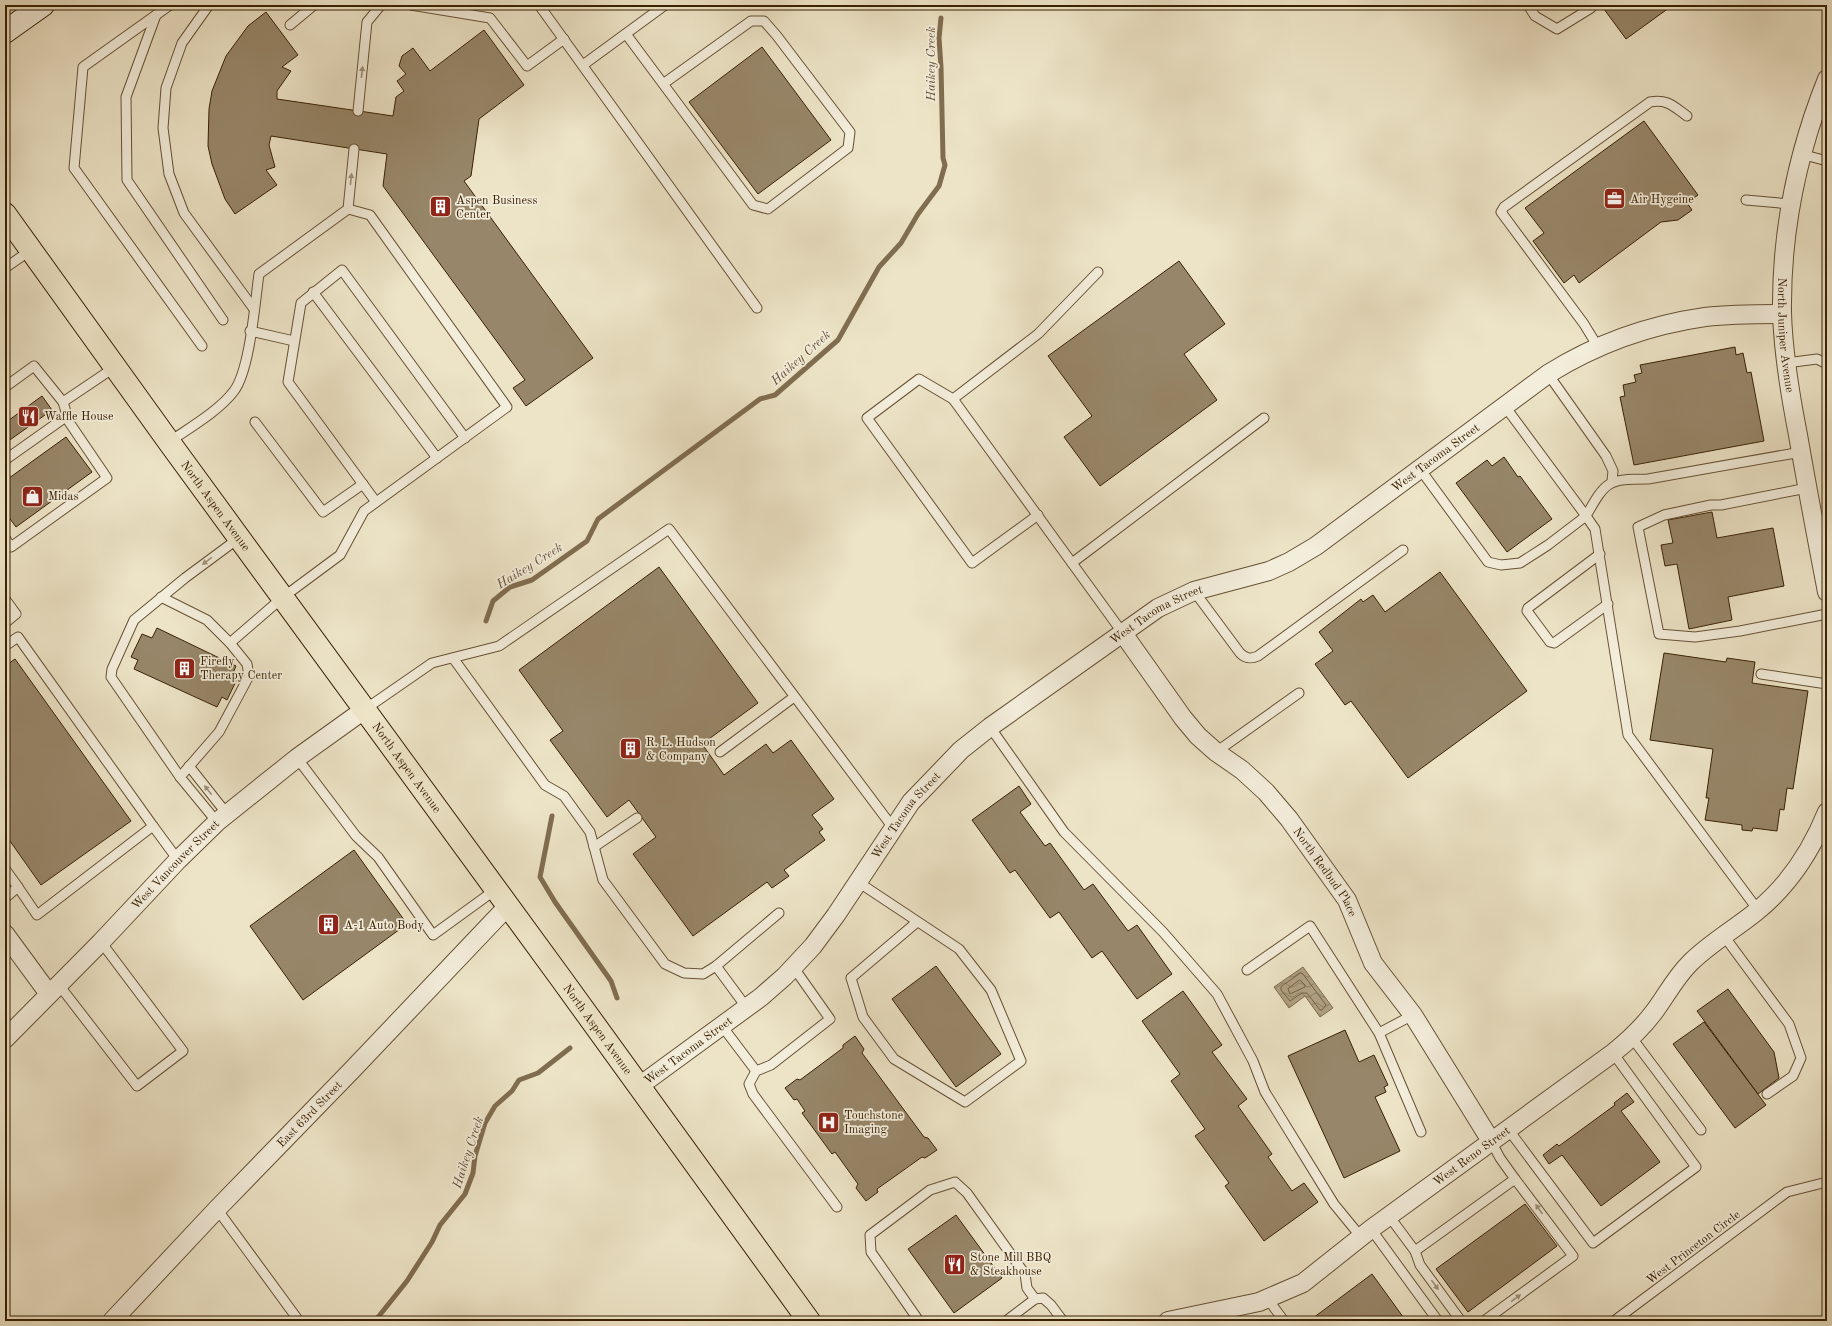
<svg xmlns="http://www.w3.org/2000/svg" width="1832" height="1326" viewBox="0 0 1832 1326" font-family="'Old Standard TT',serif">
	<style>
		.water { fill: url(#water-waves); stroke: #806d50 }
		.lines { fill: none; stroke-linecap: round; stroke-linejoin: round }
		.shore { stroke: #746044; stroke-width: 1 }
		.stream { stroke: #806d50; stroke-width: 5 }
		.building { fill: #978669; stroke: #392003 }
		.service-casing { stroke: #665134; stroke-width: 11 }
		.minor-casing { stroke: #665134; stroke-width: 20 }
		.secondary-casing { stroke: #392003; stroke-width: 24 }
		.primary-casing { stroke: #392003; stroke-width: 24 }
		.service { stroke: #f3eddb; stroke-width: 9 }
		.minor { stroke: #f3eddb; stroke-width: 18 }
		.secondary { stroke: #f3eddb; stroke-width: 22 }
		.primary { stroke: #ede4c7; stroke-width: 22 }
		.oneway { fill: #9f917a }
		.labels { text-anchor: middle; stroke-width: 3.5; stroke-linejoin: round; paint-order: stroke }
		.poi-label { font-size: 12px; fill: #392003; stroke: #f3eddb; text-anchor: start }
		.street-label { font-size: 12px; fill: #392003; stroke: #f3eddb }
		.water-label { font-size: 13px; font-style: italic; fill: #634d30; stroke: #f3eddb }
	</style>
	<defs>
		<pattern id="water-waves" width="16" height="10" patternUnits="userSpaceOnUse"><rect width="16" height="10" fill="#b0a184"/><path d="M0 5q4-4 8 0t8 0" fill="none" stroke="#90836a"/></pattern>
	</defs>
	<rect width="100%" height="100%" fill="#ede4c7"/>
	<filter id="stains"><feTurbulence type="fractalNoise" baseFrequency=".005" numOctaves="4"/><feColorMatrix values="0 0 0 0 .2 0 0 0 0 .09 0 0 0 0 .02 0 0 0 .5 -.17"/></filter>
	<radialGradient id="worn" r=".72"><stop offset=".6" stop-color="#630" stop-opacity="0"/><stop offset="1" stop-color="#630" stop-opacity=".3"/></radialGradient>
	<!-- water -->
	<path class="water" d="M1303,967l30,41 -13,9 -15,-21 -16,12 -15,-21z"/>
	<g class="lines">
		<!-- shore -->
		<g class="shore">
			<path d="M1301,973l2,1 23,31 -4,5h-2l-13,-17h-5l-12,8 -9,-11v-3z"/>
			<path d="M1300,980l5,5v2l-15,7 -2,-5z"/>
		</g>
		<!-- stream -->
		<g class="stream">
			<path d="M486,621l7,-20 17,-14 22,-7 55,-39 11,-22 162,-120 15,-4 63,-55 41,-73 22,-24 17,-29 21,-28 6,-21 -2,-7 -2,-91 -2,-29 2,-20"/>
			<path d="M552,816l-12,61 15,25 56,79 6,17"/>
			<path d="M375,1321l32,-40 25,-39 8,-17 25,-31 8,-21 2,-17 10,-33 10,-17 17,-15 7,-11 19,-7 32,-25"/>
		</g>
	</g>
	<!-- building -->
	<g class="building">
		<path d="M1601,5h72l-47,34z"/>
		<path d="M266,12l32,43 -16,12 9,4 -14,20v8l116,17 3,-19 8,-6 -7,-10 9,-7 -7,-8 3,-10 11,-8 17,23 54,-41 40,55 -45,34 -8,57 -7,5 129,177 -67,48 -13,-18 12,-8 -142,-194 4,-32 -116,-18 -2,9 6,22 -9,3 11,15 -42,29 -10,-15 -13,-35 -4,-18 1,-37 3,-18 14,-35 22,-30z"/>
		<path d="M762,47l69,93 -73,54 -69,-92z"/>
		<path d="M1644,121l54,74 -11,8 5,7 -14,10 -17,2 -82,61 -5,-8 -10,8 -31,-42 11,-8 -19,-25z"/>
		<path d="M1179,261l46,63 -41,30 33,46 -117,86 -36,-49 28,-21 -44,-60z"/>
		<path d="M1735,347l1,8 7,-2 4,20 4,-1 13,69 -130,24 -14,-68 5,-1 -2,-11 13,-3 -2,-7 8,-2 -2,-8z"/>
		<path d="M42,396l10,14 -45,32 -2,-2v-17z"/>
		<path d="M66,437l26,35 -76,55 -11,-15v-31z"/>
		<path d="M1504,457l14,20 2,-1 32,43 -45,33 -51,-69 31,-23 5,6z"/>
		<path d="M1712,512l5,26 56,-10 11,58 -56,11 4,23 -43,9 -12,-65 -12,2 -4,-21 12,-2 -5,-23z"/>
		<path d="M659,567l99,136 -56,41 22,31 42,-31 7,9 18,-13 43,59 -22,16 11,14 -4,3 6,8 -41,30 5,6 -17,12 -5,-6 -74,54 -60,-82 23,-17 -27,-37 -22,17 -57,-77 13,-9 -44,-61z"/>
		<path d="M1440,572l87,119 -119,87 -57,-77 -6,4 -30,-41 18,-13 -14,-19 42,-33 2,3 10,-7 12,17z"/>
		<path d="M157,628l79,38 -3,7 6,2 -12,25 -5,-3 -5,10 -83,-38 4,-9 -7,-3 11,-23 10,4z"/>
		<path d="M1664,653l62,9 1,-4 28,4 -3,21 56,8 -15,98 -6,-1 -3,22 -4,-1 -3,22 -24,-3 -1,3 -10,-1v-5l-37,-5 4,-22h-3l7,-49 -63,-9z"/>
		<path d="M15,659l116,162 -90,64 -36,-51v-168z"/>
		<path d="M1019,786l12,18 -11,8 25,34 5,-3 34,47 9,-6 35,47 9,-6 35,49 -35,25 -35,-48 -10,7 -33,-46 -9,6 -35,-48 -5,3 -38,-53z"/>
		<path d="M354,850l53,74 -104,76 -53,-74z"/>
		<path d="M936,966l65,88 -45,33 -64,-88z"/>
		<path d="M1728,989l46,63 5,26 -21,16 -61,-83z"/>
		<path d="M1183,991l39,54 -10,7 35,47 -9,7 34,48 -4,3 24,34 12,-8 14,19 -54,39 -39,-55 4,-3 -34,-47 10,-7 -34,-48 9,-7 -38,-53z"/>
		<path d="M1704,1022l62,83 -31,23 -62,-84z"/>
		<path d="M1345,1030l14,32 15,-7 14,30 -4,2 2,5 -11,5 25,54 -56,27 -56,-122z"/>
		<path d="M855,1036l9,13 -2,4 62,84 4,1 9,12 -12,8 -3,-1 -45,32 1,3 -12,9 -10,-13 2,-4 -23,-32 -3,2 -30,-41 3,-2 -8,-12 -3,1 -9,-12 12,-9 3,1 43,-32v-3z"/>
		<path d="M1627,1093l7,9 -13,9 39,51 -59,44 -39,-51 -13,9 -6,-9 14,-11 2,2 56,-41 -1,-2z"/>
		<path d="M1525,1204l32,42 -89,66 -32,-43z"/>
		<path d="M956,1215l46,63 -48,35 -46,-64z"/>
		<path d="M1372,1274l34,47h-91l-2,-3z"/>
	</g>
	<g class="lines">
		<defs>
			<g id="service">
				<path d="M170,5l-87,62 -9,101 128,178"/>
				<path d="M209,5l-27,38 -16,45 -3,40 6,46 15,39 70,96"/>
				<path d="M411,5l79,13 37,48 37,-27"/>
				<path d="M539,5l218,303"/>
				<path d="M1528,5l7,11 22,13 34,-21"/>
				<path d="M156,15l-30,82 1,83 96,140"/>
				<path d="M290,25l24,-20"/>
				<path d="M626,34l127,171 15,4 80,-61 2,-16 -73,-96 -13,-15h-13l-88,63"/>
				<path d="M583,65l82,-60"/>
				<path d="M358,111l9,-89 14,-17"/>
				<path d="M1801,154l26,7"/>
				<path d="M1746,200l44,4"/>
				<path d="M5,268l26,-18"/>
				<path d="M1098,272l-60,62 -85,65 169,233"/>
				<path d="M313,292l124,166"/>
				<path d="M250,331l44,10"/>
				<path d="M1598,347l-14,-23 -83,-112 3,-5 146,-105c18,-3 23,4 37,14"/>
				<path d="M1786,363l31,-4 10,5"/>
				<path d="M1548,374l58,82 7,15 -1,10"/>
				<path d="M5,387l29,-21 29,36 52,-35"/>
				<path d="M953,399l-34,-20 -52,39 105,145 66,-48"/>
				<path d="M255,422l68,90 40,-28"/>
				<path d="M169,442c20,-14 50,-31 65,-51 16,-21 21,-89 25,-117l89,-65 6,-60"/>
				<path d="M5,460l62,-44"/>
				<path d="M1420,469l68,93 13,3 19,-2 28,-18 38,-29 -82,-111"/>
				<path d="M1807,488l-86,17h-10l-47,10 -26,12 21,107 36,3 45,-6 87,-17"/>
				<path d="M376,502l-88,-120 13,-79 41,-33 123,168"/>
				<path d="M1815,528l12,-2"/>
				<path d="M5,538l6,9 96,-69 -38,-56 -6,-20"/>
				<path d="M1600,554l-72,54 -1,3 23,31 4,1 54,-39"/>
				<path d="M1072,563l192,-145"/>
				<path d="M1194,591l46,62c6,6 11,6 18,3l145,-106"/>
				<path d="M161,597l46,23 23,23 17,21 2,12 -30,56 -39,45"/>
				<path d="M5,599l11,15 -11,9"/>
				<path d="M230,643l52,-45 58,-43 24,-44 143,-104 -137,-192 -22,-6"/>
				<path d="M5,646l13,-9 135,189 -116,89 -19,-28 -13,11"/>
				<path d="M453,658l92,127 19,11 26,36 13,48 62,84 19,9 19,1 13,-8"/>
				<path d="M1761,674l66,10"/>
				<path d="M364,710l68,-47 67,-17 170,-117 225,300"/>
				<path d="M990,727l74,105 99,100 54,62 36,67 12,31 69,112 27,33"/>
				<path d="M720,752l74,-55"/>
				<path d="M1216,752l83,-59"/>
				<path d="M297,758l59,78 22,21 55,78 62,-45"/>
				<path d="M189,766l38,48"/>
				<path d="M217,822l-37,-45 -69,-100 1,-8 22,-49 51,-42 54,-40"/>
				<path d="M153,826l25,34"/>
				<path d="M594,847l43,-29"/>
				<path d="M5,869l13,18"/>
				<path d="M858,882l101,67 32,41 30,71 -56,41 -71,-43 -31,-42 -12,-39 66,-56"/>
				<path d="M1758,910l-130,-175 -33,-206 -9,-13c20,-35 21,-37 62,-37l153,-27"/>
				<path d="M1724,936l65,88 12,34 -8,18 -26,18"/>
				<path d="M794,968l36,51 -59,46 -15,6 -7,13 4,10 84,113"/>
				<path d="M1247,970l63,-44 69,107 42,99"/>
				<path d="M59,985l78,101 46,-35 -82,-109"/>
				<path d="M747,1008l-31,-42 63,-53"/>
				<path d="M722,1026l34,45"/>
				<path d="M1379,1033l34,-18"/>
				<path d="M1632,1038l69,92"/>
				<path d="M1508,1129l85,114 103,-76 -83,-114"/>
				<path d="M217,1209l82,112"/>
				<path d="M1389,1216l26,35 100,-72 -15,-21 -9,-17"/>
				<path d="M1371,1229l67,92"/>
				<path d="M1415,1251l5,14 41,56"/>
				<path d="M1267,1298l17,23"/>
				<path d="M919,1321l-48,-69 -1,-17 60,-45 25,-8 12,11 58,81 2,14 8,11"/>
				<path d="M1006,1321l29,-22 8,-1 8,7 12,16"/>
				<path d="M1484,1321l89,-65 -58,-77"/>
				<path d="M1614,1321l173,-129 40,-10"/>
			</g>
			<g id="minor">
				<path id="s1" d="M1827,79c-30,75 -46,152 -45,233 1,41 8,82 16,123 9,52 19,105 29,157"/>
				<path id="s2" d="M1122,632l61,86 15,18 18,16 26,18 24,22 23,27 58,81 26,63 40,52 78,126"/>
				<path d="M5,934l44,60"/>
				<path id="s3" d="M5,1039l96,-97 77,-82 39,-38 80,-64 67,-48"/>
				<path id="s4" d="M638,1087l123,-90 24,-21 28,-30 23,-31 75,-113 50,-52 29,-23 168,-119 36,-17 75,-20 20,-9 27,-16 232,-172c48,-30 101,-49 157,-57 26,-3 52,-3 77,-3"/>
				<path id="s5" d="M112,1321l105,-112 135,-139 155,-163"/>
				<path id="s6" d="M1168,1321l91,-19 44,-19 68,-54 242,-176c15,-12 29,-25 41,-41 12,-16 21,-34 36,-49 20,-20 45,-34 67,-52 32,-26 55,-62 70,-99"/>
			</g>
			<path id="secondary" d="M5,32l38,-27"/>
			<g id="primary">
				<path id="s7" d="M5,214l164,228 391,535 249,344"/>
			</g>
		</defs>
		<!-- service casing -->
		<use href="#service" class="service-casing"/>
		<!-- minor casing -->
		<use href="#minor" class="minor-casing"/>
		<!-- secondary casing -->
		<use href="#secondary" class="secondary-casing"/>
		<!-- primary casing -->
		<use href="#primary" class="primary-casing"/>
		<!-- service -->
		<use href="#service" class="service"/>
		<!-- minor -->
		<use href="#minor" class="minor"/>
		<!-- secondary -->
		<use href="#secondary" class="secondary"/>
		<!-- primary -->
		<use href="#primary" class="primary"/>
	</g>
	<!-- one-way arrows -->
	<defs><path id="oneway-solid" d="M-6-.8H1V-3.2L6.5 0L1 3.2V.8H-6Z"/></defs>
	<g class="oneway">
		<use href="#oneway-solid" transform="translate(362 72) rotate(-84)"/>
		<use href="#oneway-solid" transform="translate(351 179) rotate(-84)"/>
		<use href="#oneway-solid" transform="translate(207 561) rotate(143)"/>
		<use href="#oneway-solid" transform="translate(208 790) rotate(-128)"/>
		<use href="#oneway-solid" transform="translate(1539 1209) rotate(-126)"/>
		<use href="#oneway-solid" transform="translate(1435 1285) rotate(54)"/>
		<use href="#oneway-solid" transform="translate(1516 1298) rotate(-36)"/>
	</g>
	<!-- icons -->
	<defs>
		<symbol id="office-square" viewBox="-11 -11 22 22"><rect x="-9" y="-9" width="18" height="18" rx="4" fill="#8f2418" stroke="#f3eddb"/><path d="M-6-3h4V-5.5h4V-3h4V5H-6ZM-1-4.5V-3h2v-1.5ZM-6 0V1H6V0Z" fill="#fff"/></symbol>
		<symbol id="building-square" viewBox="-11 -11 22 22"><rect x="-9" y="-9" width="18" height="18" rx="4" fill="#8f2418" stroke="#f3eddb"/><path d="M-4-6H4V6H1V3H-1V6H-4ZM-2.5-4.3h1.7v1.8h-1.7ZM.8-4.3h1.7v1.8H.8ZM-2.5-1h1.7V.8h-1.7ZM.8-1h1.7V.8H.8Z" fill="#fff"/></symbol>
		<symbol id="restaurant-square" viewBox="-11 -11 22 22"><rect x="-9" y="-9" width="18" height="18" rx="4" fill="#8f2418" stroke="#f3eddb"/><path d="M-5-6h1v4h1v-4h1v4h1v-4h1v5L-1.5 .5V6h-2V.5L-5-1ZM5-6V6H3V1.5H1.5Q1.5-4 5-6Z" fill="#fff"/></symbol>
		<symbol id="shop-square" viewBox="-11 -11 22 22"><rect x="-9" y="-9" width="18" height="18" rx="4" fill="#8f2418" stroke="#f3eddb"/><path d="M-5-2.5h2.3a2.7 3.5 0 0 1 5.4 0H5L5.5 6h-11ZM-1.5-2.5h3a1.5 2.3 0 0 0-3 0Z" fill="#fff"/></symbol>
		<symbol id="hospital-square" viewBox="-11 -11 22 22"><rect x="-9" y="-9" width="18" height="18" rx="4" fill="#8f2418" stroke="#f3eddb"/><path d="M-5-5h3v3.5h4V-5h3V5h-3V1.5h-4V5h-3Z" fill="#fff"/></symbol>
	</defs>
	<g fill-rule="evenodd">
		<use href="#office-square" x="1602" y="186" width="25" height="25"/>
		<use href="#building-square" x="428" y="194" width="25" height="25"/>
		<use href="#restaurant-square" x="16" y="404" width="25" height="25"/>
		<use href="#shop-square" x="20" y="484" width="25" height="25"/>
		<use href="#building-square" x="172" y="656" width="25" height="25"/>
		<use href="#building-square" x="618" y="736" width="25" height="25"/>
		<use href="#building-square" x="316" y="912" width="25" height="25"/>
		<use href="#hospital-square" x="816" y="1110" width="25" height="25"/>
		<use href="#restaurant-square" x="942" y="1252" width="25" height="25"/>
	</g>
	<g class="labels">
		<!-- poi labels -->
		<g class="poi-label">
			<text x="1630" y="203">Air Hygeine</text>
			<text x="456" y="204">Aspen Business<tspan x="456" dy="14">Center</tspan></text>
			<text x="44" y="420">Waffle House</text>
			<text x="48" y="500">Midas</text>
			<text x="200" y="665">Firefly<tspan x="200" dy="14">Therapy Center</tspan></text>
			<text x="646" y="746">R. L. Hudson<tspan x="646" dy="14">&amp; Company</tspan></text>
			<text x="344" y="929">A-1 Auto Body</text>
			<text x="844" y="1119">Touchstone<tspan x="844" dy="14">Imaging</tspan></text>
			<text x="970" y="1261">Stone Mill BBQ<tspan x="970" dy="14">&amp; Steakhouse</tspan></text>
		</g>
		<!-- street labels -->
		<g class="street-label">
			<text dy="4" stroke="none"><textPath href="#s1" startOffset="262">North Juniper Avenue</textPath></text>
			<text dy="4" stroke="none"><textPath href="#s4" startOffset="1034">West Tacoma Street</textPath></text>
			<text dy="4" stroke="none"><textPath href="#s7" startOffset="360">North Aspen Avenue</textPath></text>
			<text dy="4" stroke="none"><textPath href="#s4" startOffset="710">West Tacoma Street</textPath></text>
			<text dy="4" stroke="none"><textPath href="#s7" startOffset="684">North Aspen Avenue</textPath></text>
			<text dy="4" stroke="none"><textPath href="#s4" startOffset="386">West Tacoma Street</textPath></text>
			<text dy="4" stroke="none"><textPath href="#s3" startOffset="244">West Vancouver Street</textPath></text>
			<text dy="4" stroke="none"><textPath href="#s2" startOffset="317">North Redbud Place</textPath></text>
			<text dy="4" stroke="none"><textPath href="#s7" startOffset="1008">North Aspen Avenue</textPath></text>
			<text dy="4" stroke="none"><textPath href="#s4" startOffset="62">West Tacoma Street</textPath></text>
			<text dy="4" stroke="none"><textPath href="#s5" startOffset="286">East 63rd Street</textPath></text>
			<text dy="4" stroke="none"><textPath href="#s6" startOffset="352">West Reno Street</textPath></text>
			<text transform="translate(1693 1247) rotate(-37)" y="4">West Princeton Circle</text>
		</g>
		<!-- water labels -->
		<g class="water-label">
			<text transform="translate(930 64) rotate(-90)" y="5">Haikey Creek</text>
			<text transform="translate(800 357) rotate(-42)" y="5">Haikey Creek</text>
			<text transform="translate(529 565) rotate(-32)" y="5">Haikey Creek</text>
			<text transform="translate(467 1152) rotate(-72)" y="5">Haikey Creek</text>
		</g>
	</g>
	<!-- margin -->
	<rect width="1832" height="1326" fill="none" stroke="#ede4c7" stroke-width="20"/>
	<rect x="6" y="6" width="1820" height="1314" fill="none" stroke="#392003" stroke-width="2"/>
	<rect x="10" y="10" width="1812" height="1306" fill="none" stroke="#392003"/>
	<rect width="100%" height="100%" filter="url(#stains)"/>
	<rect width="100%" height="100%" fill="url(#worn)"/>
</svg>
